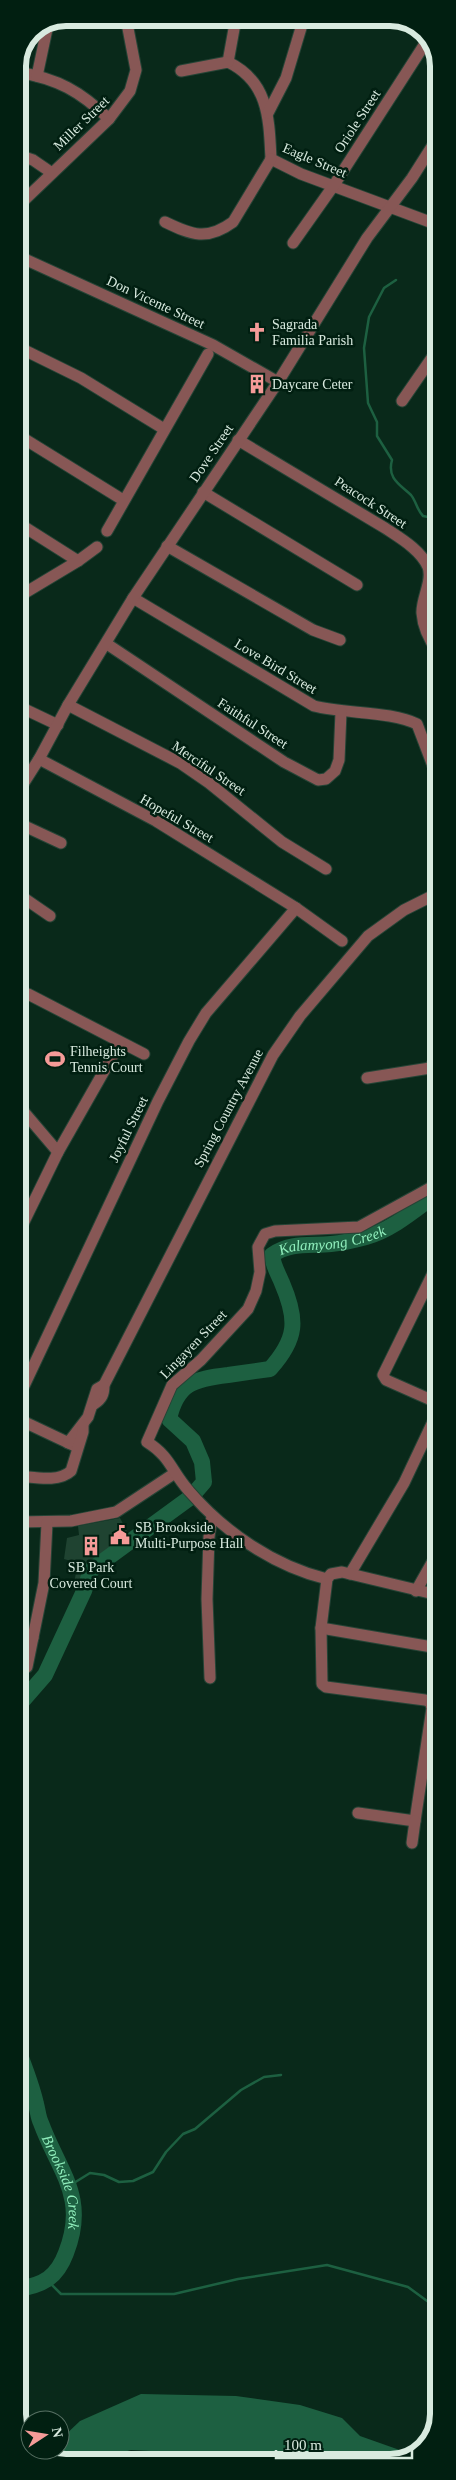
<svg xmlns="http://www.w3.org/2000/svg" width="456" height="2480" viewBox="0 0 456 2480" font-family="Georgia,serif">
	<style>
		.green { fill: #1f4331 }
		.water { fill: #1d6041 }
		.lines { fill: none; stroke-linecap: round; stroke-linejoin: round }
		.stream { stroke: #1d6041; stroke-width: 2.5 }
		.river { stroke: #1d6041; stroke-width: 16 }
		.minor-casing { stroke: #264436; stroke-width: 13 }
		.minor { stroke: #875755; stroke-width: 11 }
		.labels { text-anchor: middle; stroke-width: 5; stroke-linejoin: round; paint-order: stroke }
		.street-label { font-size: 14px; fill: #d8eadf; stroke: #011f11 }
		.poi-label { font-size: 14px; fill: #d8eadf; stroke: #011f11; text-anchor: start }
		.water-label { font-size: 15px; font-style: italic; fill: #90eebc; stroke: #011f11 }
		.rim { fill: none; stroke: #d8eadf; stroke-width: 6 }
	</style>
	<rect width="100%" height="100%" fill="#09291a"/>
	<!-- green -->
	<path class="green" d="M120,1518l10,19c-28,19 -38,21 -51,54l-6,-2 4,-22 -7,-2 1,-4 -7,-2 3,-21 12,-3 -1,-9z"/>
	<!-- water -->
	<path class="water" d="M141,2394l95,2 64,9 42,13 18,18 51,18 -15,8h-121l-26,-6 -118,-6 -33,9 -4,3h-34l-15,-7 5,-5h10v-10l20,-19z"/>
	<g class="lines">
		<!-- stream -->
		<g class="stream">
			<path d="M396,280l-12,8 -15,29 -5,31 4,55 9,19v14l15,24c-5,18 7,24 19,35 5,6 6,15 12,21l15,3"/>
			<path d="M69,2186l21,-13 14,2 15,7 14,-1 20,-9 13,-20 17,-18 12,-5 46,-39 23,-13 17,-2"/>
			<path d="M47,2280l14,14h113l64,-15 89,-14 81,22 30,22"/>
		</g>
		<!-- river -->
		<g class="river">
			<path id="s1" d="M18,1706l27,-31 39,-84 7,-21 100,-73 13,-15 -2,-20 -9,-21 -24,-22c8,-36 25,-40 59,-44 14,-2 28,-4 42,-6 27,-30 28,-49 12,-86 -4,-10 -9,-17 -10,-28 18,-13 38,-9 59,-11 11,-1 24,-4 35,-7 26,-7 50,-28 72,-44"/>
			<path id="s2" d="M18,2050c7,18 14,36 18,54 2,7 2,13 5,19 18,49 47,74 25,130 -9,24 -22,32 -48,36"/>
		</g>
		<defs>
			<g id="minor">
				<path d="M228,62c41,20 41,57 43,97"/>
				<path d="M228,62l8,-44"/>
				<path d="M181,71l47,-9"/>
				<path d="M18,72c40,7 62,19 91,47"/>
				<path d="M37,76l10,-47"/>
				<path d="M268,113l18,-35 18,-60"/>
				<path d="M18,155l15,5 19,13"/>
				<path d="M271,159l30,15 137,51"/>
				<path d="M18,206l91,-87 21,-28 6,-21 -10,-52"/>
				<path d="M165,222c27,13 42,19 68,0l38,-63"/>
				<path d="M293,243l41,-58 94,-146"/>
				<path d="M18,256l195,89 65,37"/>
				<path d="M18,347l63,31 83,51"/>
				<path d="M402,401l36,-52"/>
				<path d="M18,435l105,65"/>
				<path d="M238,440l147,88c15,10 36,22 43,39 5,14 -7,32 -6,46 1,15 8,28 16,39"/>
				<path d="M203,492l154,93"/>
				<path d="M18,523l60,38"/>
				<path d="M107,531l101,-177"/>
				<path d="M167,546l146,84 27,10"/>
				<path d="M18,597l60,-36 19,-14"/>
				<path d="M133,598l181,108c31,8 77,5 103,18l21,55"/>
				<path d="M107,644l177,118 34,18 8,-1 9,-8 4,-11 2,-48"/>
				<path d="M68,705l112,58 29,20 73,59 44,27"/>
				<path d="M18,706l40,19"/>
				<path d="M39,759l117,62 140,87 46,33"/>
				<path d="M18,792l21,-33 29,-54 65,-107 145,-216 89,-144 45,-60 26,-41"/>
				<path d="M18,823l43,20"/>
				<path d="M18,894l32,22"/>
				<path d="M18,997l10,-3 116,60"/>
				<path d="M367,1078l63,-10 4,-7 4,-26"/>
				<path d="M18,1105l40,47"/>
				<path d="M18,1234l40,-82 62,-109"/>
				<path d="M438,1263l-55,112 3,5 52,23"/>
				<path d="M426,1290l12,6"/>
				<path d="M24,1386l134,-285 31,-60 17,-28 90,-105"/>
				<path d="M94,1404c8,-5 10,-10 10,-19l169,-330 27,-39 68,-80 36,-26 34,-17"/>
				<path d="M18,1419l55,26"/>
				<path d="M68,1443l20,-26 9,-28 7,-4"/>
				<path d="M18,1476c16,1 40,7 53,-5l12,-39v-7"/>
				<path d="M18,1522l53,-1 45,-9 59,-39"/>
				<path d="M350,1574l54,-91 34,-72"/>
				<path d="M327,1579c-53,-13 -103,-47 -138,-88 -18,-20 -18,-34 -42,-49l25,-57 29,-25 47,-51 8,-18 4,-19 -2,-25 7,-13 10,-3 84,-4 71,-39 8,-7"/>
				<path d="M416,1591l22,-39"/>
				<path d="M321,1628l117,20"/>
				<path d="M18,1636l15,2"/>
				<path d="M27,1667l17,-84 3,-60"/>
				<path d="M210,1678l-3,-79 2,-62 3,-21"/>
				<path d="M358,1813l57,8 17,-113 -2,-6 -5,-2 -99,-13 -4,-3 -1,-56 6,-49 4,-5 11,-2 96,23"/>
				<path d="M412,1843l3,-22"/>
			</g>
		</defs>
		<!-- minor casing -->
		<use href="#minor" class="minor-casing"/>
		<!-- minor -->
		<use href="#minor" class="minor"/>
	</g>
	<!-- icons -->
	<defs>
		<symbol id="church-bare" viewBox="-9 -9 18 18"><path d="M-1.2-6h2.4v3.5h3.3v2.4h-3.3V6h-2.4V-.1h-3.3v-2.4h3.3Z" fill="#f59b98" stroke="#011f11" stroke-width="2.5" paint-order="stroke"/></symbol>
		<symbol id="building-bare" viewBox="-9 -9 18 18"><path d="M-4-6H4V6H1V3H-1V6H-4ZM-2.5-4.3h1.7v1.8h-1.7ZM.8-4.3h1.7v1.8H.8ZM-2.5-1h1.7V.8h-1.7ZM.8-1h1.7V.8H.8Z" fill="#f59b98" stroke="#011f11" stroke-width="2.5" paint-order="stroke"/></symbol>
		<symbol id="stadium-bare" viewBox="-9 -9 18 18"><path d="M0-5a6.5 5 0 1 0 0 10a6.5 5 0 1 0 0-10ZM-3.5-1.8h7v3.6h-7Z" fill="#f59b98" stroke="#011f11" stroke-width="2.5" paint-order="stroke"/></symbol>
		<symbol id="civic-bare" viewBox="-9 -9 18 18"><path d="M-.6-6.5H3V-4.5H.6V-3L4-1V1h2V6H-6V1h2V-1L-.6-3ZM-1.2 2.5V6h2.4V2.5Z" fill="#f59b98" stroke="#011f11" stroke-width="2.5" paint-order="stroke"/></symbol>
	</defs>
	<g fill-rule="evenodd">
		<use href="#church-bare" x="243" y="318" width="28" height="28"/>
		<use href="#building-bare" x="243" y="370" width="28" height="28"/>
		<use href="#stadium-bare" x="41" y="1045" width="28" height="28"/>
		<use href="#civic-bare" x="106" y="1521" width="28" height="28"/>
		<use href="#building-bare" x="77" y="1532" width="28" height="28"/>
	</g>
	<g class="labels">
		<!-- street labels -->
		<g class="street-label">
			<text transform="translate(357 121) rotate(-57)" y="5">Oriole Street</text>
			<text transform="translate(81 123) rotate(-44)" y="5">Miller Street</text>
			<text transform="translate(315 160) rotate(23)" y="5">Eagle Street</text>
			<text transform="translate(156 302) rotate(25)" y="5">Don Vicente Street</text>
			<text transform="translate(211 453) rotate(-56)" y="5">Dove Street</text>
			<text transform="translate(371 502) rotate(33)" y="5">Peacock Street</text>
			<text transform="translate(276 666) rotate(31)" y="5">Love Bird Street</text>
			<text transform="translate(253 723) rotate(33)" y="5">Faithful Street</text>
			<text transform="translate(209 768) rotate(34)" y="5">Merciful Street</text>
			<text transform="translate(177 818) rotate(30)" y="5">Hopeful Street</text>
			<text transform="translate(228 1108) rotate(-62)" y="5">Spring Country Avenue</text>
			<text transform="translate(128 1129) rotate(-64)" y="5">Joyful Street</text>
			<text transform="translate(193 1344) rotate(-46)" y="5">Lingayen Street</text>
		</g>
		<!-- poi labels -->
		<g class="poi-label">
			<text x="272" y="329">Sagrada<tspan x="272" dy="16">Familia Parish</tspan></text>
			<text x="272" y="389">Daycare Ceter</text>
			<text x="70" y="1056">Filheights<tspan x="70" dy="16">Tennis Court</tspan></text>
			<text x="135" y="1532">SB Brookside<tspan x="135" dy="16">Multi-Purpose Hall</tspan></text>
			<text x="91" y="1572" text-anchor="middle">SB Park<tspan x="91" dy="16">Covered Court</tspan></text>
		</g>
		<!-- water labels -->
		<g class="water-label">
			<text dy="5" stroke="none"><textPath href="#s1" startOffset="685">Kalamyong Creek</textPath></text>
			<text dy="5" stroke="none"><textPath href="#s2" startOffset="140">Brookside Creek</textPath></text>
		</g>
	</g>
	<!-- crop -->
	<path d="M0 0H456V2480H0ZM66 26H390A40 40 0 0 1 430 66V2414A40 40 0 0 1 390 2454H66A40 40 0 0 1 26 2414V66A40 40 0 0 1 66 26Z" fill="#011f11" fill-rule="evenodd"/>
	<path class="rim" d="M66 26H390A40 40 0 0 1 430 66V2414A40 40 0 0 1 390 2454H66A40 40 0 0 1 26 2414V66A40 40 0 0 1 66 26Z"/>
	<!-- north arrow -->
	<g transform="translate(45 2435) rotate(78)"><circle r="24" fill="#011f11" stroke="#577063"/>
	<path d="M0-4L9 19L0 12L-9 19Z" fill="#f59b98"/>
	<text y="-8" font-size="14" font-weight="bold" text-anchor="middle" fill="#d8eadf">N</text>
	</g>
	<!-- scale -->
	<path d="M276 2450v8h136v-8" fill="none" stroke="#d8eadf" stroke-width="2.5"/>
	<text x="284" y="2450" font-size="15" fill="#d8eadf" stroke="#011f11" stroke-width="4" paint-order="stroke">100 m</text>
</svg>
